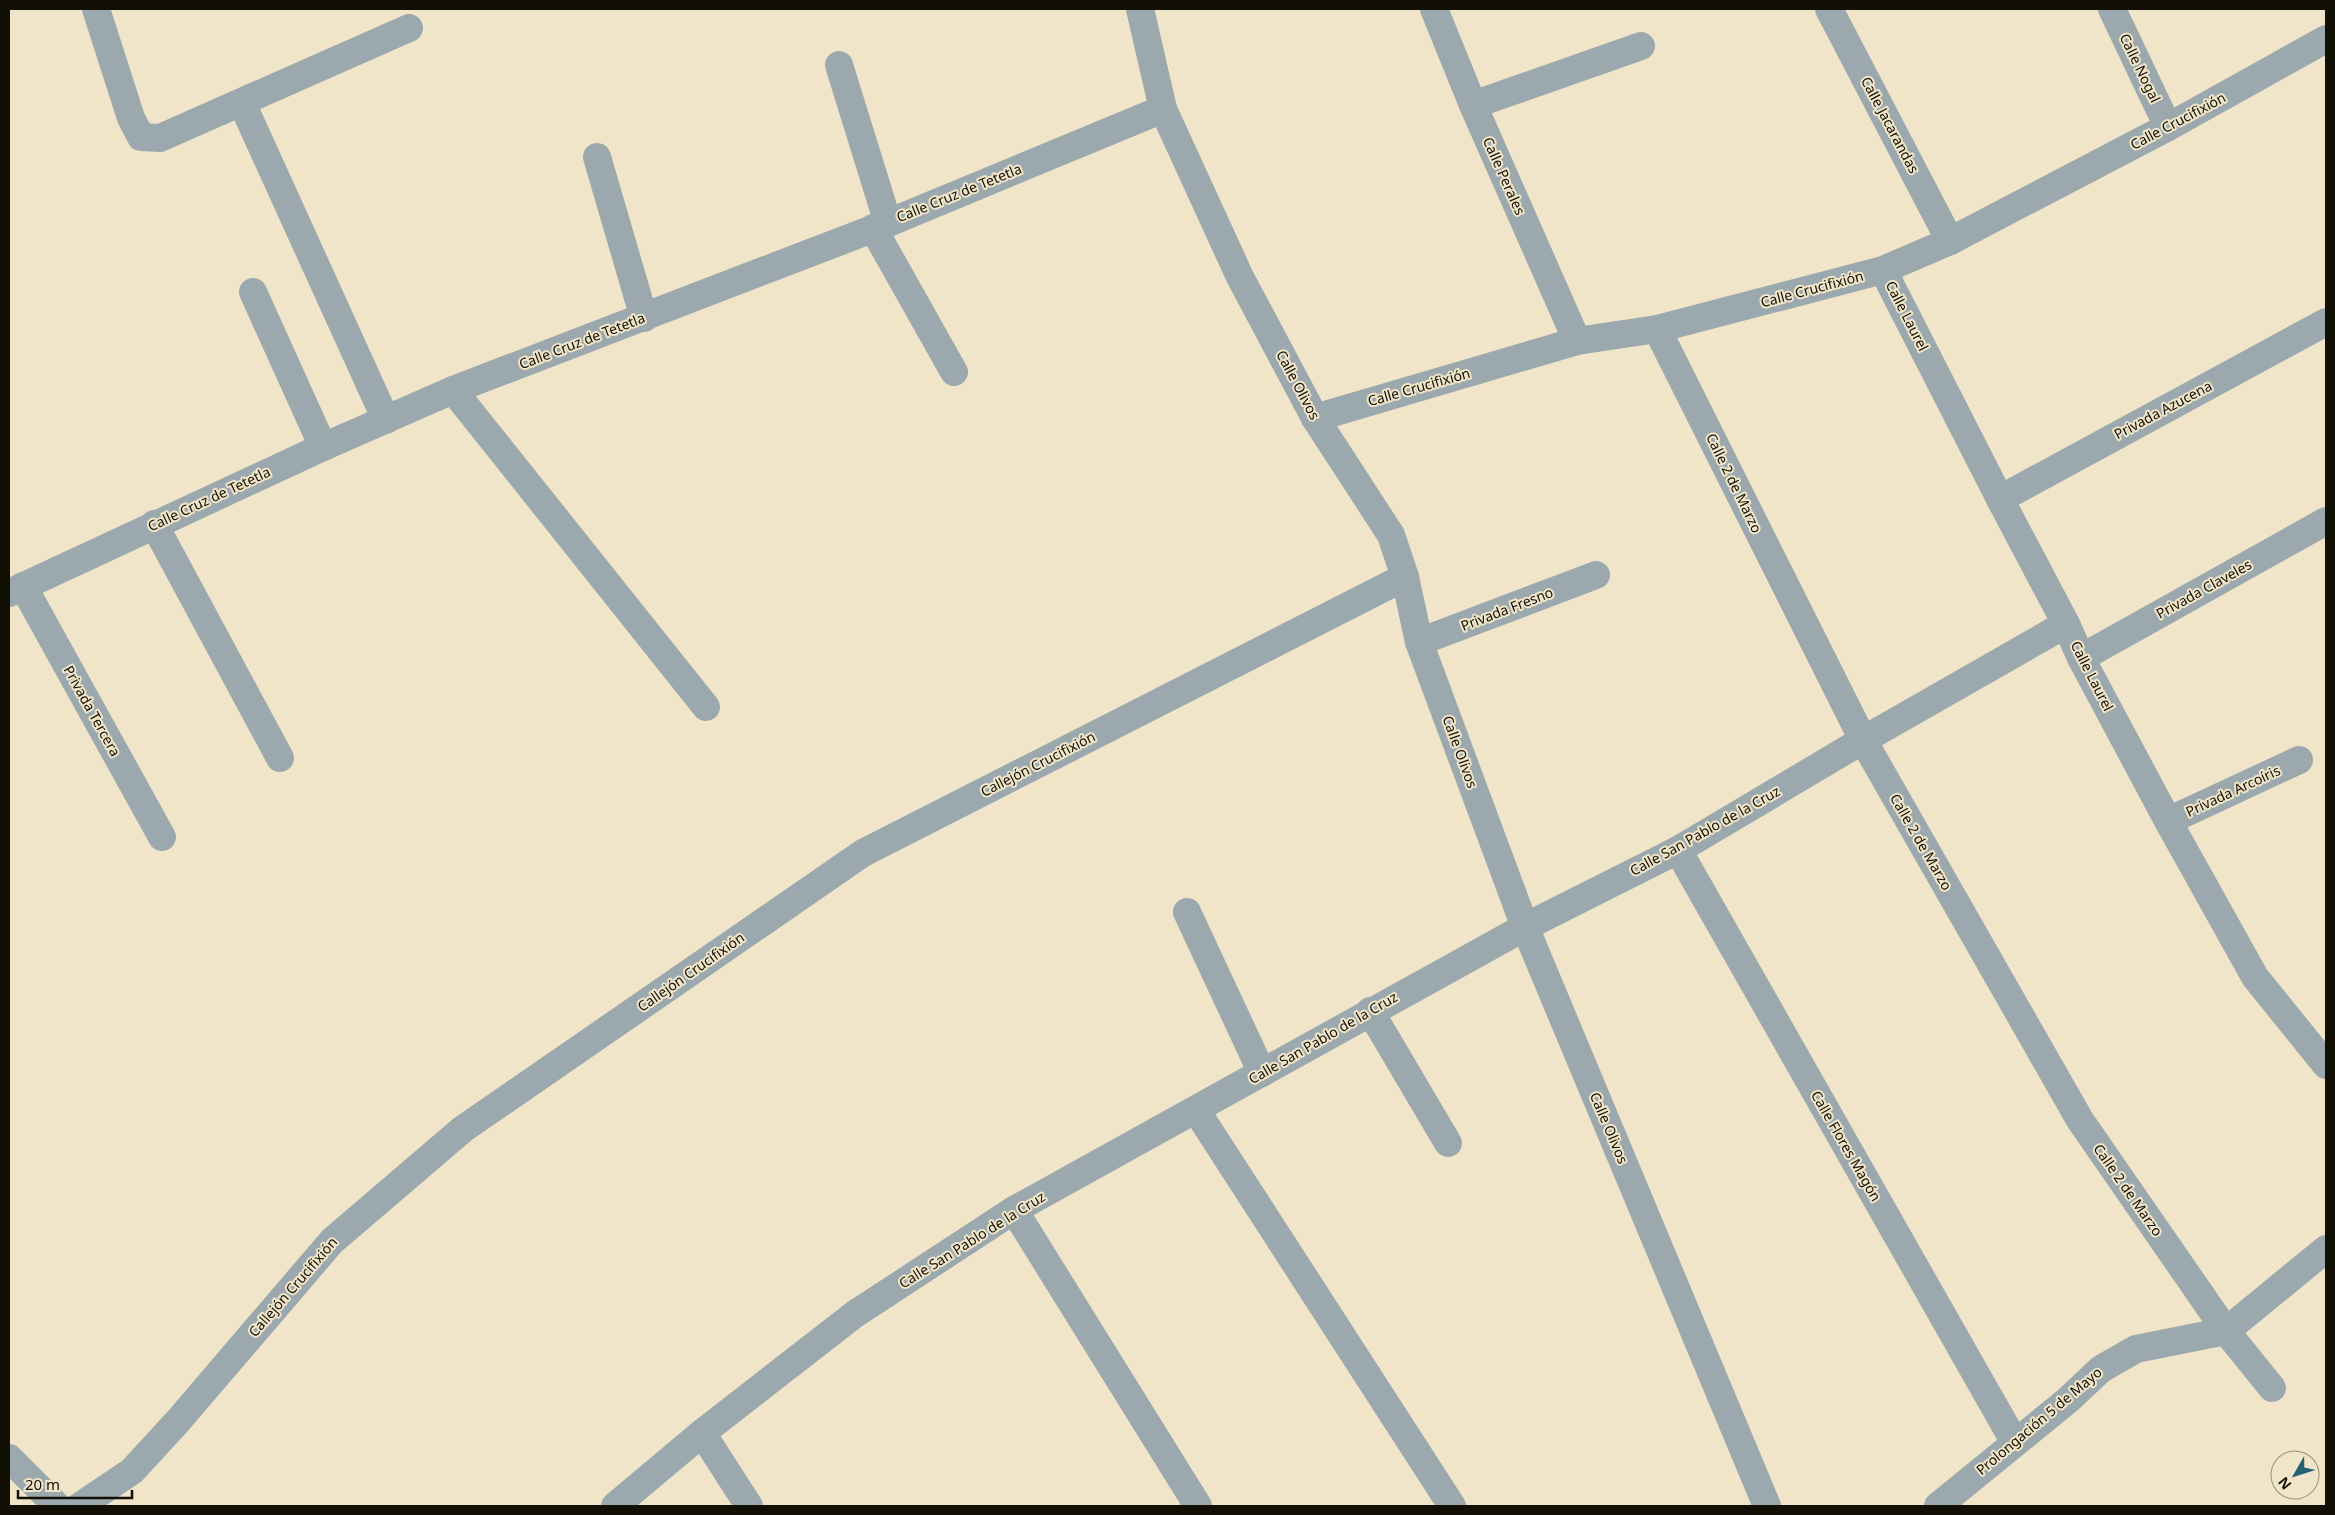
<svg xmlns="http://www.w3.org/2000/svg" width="2335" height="1515" viewBox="0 0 2335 1515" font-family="'Noto Sans',sans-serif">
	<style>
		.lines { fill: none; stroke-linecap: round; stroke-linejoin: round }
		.minor { stroke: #9ba9af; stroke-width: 28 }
		.labels { text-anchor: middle; stroke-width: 4; stroke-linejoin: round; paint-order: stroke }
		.street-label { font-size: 14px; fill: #120f05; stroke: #f0e5c8 }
	</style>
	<rect width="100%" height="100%" fill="#f0e5c8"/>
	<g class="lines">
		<!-- minor -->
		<g class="minor">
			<path d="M96,9l35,109 10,19 19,1 249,-110"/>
			<path d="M1140,9l23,100 77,168 75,141 76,117 14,42 14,65 106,285 242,579"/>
			<path d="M1434,9l39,96 104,236"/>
			<path d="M1829,9l121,232"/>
			<path d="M2112,9l56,118"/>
			<path d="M839,65l49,158"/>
			<path d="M242,103l144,317"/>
			<path d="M1473,105l168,-59"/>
			<path d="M597,157l47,161"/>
			<path d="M873,228l81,144"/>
			<path d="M1883,270l117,229 66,125 15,34 87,163 87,156 71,88"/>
			<path d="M253,292l70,155"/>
			<path d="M1657,329l206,411 217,380 146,211 46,57"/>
			<path d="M453,390l253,317"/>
			<path d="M1315,418l262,-77 80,-12 226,-59 67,-29 218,-114 158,-88"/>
			<path d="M2000,499l326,-177"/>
			<path d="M154,524l126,234"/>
			<path d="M23,586l139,251"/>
			<path d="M9,593l314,-146 130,-57 435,-167 275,-114"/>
			<path d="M1419,642l177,-67"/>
			<path d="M2081,658l245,-137"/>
			<path d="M2168,821l131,-61"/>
			<path d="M1678,850l336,591"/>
			<path d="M1187,912l75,161"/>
			<path d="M1370,1011l78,132"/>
			<path d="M1196,1110l256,396"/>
			<path d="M1014,1210l184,296"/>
			<path d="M702,1433l47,73"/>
			<path d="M9,1458l48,48"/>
			<path d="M80,1506l52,-35 46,-50 154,-180 131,-112 400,-276 542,-276"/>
			<path d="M615,1506l87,-73 153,-119 159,-104 511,-283 153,-77 185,-110 203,-116"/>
			<path d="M1938,1506l130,-106 33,-31 35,-20 90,-18 100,-82"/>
		</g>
	</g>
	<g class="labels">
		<!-- street labels -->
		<g class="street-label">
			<text transform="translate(2140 68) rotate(64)" y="5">Calle Nogal</text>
			<text transform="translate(2178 121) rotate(-28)" y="5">Calle Crucifixión</text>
			<text transform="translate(1890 125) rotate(62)" y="5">Calle Jacarandas</text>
			<text transform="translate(1504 176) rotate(66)" y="5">Calle Perales</text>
			<text transform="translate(959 193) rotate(-22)" y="5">Calle Cruz de Tetetla</text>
			<text transform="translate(1812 289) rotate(-15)" y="5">Calle Crucifixión</text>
			<text transform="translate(1907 316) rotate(63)" y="5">Calle Laurel</text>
			<text transform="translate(582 341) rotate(-21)" y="5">Calle Cruz de Tetetla</text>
			<text transform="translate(1298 385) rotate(62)" y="5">Calle Olivos</text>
			<text transform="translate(1419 387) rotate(-16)" y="5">Calle Crucifixión</text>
			<text transform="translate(2163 410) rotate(-28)" y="5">Privada Azucena</text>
			<text transform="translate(1734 483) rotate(64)" y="5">Calle 2 de Marzo</text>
			<text transform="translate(209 499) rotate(-25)" y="5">Calle Cruz de Tetetla</text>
			<text transform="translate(2204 589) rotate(-29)" y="5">Privada Claveles</text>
			<text transform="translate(1507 609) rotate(-21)" y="5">Privada Fresno</text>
			<text transform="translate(2092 676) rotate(63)" y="5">Calle Laurel</text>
			<text transform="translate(92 711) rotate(61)" y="5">Privada Tercera</text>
			<text transform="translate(1460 752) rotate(70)" y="5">Calle Olivos</text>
			<text transform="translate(1038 764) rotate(-27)" y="5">Callejón Crucifixión</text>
			<text transform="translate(2233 791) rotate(-25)" y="5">Privada Arcoíris</text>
			<text transform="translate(1705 831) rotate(-29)" y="5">Calle San Pablo de la Cruz</text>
			<text transform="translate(1921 842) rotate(60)" y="5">Calle 2 de Marzo</text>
			<text transform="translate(691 972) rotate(-35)" y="5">Callejón Crucifixión</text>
			<text transform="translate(1323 1038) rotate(-30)" y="5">Calle San Pablo de la Cruz</text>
			<text transform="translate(1609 1128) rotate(67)" y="5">Calle Olivos</text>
			<text transform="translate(1846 1146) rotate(60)" y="5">Calle Flores Magón</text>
			<text transform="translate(2128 1190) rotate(55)" y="5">Calle 2 de Marzo</text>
			<text transform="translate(972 1240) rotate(-32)" y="5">Calle San Pablo de la Cruz</text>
			<text transform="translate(293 1287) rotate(-49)" y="5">Callejón Crucifixión</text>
			<text transform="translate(2039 1421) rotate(-40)" y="5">Prolongación 5 de Mayo</text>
		</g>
	</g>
	<!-- border -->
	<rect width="2335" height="1515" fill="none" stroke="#120f05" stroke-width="20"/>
	<!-- north arrow -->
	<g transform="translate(2295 1475) rotate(231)"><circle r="24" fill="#f0e5c8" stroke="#978f7a"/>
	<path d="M0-4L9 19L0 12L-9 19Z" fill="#216176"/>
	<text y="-8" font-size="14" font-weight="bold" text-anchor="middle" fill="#120f05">N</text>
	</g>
	<!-- scale -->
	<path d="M18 1490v8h114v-8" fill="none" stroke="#120f05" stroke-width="2.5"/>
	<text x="25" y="1490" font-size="15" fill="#120f05" stroke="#f0e5c8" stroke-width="4" paint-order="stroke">20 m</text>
</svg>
